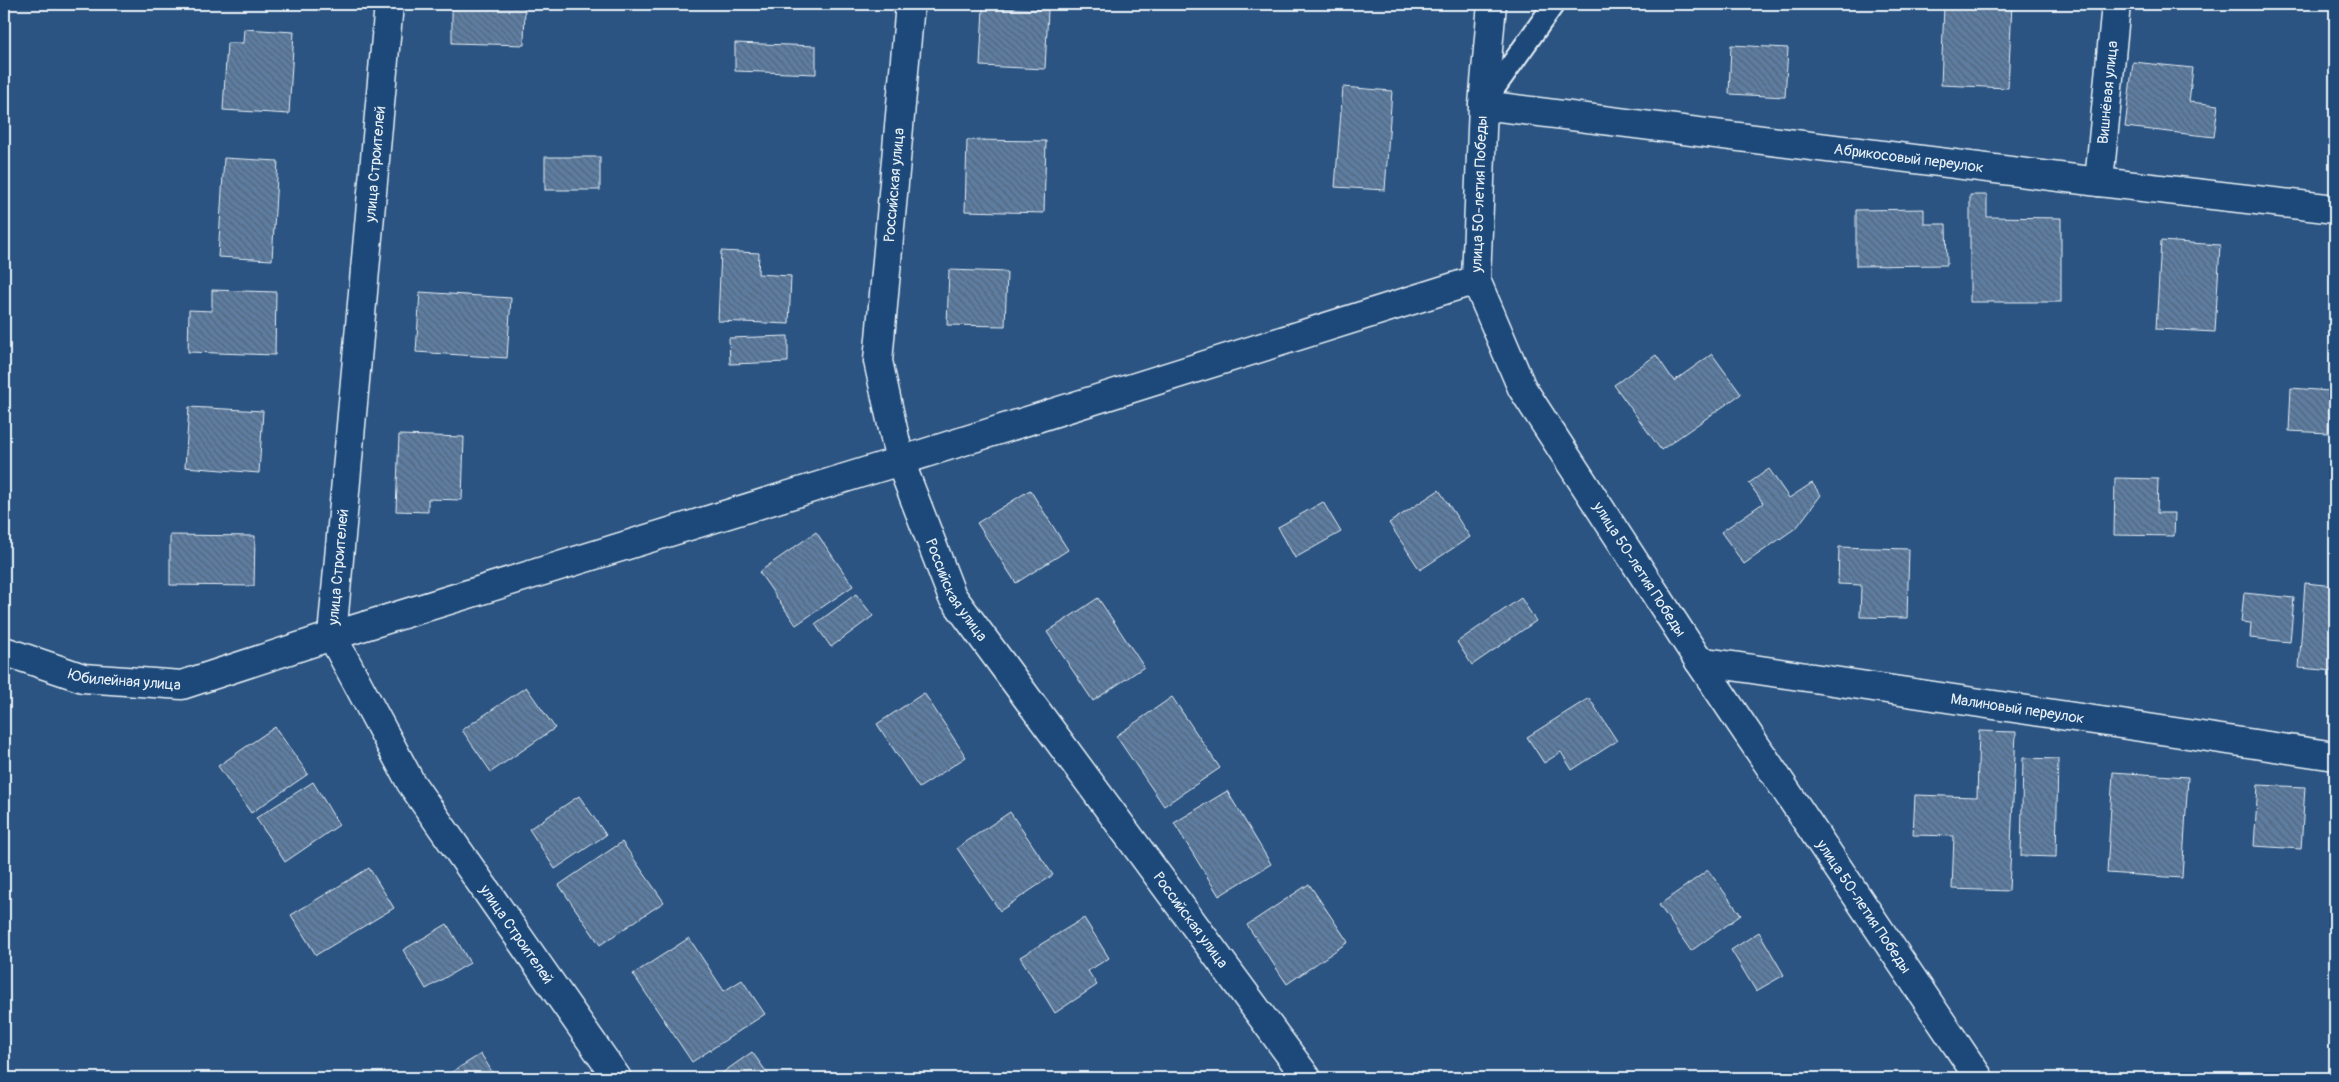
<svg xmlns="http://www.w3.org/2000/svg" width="2339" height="1082" viewBox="0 0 2339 1082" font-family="Pangolin,sans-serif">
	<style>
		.building { fill: url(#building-back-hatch); stroke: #e8f1f8 }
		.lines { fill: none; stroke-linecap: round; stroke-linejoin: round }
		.service-casing { stroke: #e8f1f8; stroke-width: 24 }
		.minor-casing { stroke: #e8f1f8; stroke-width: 31 }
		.service { stroke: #1f4a7a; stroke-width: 20 }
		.minor { stroke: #1f4a7a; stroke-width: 28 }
		.labels { text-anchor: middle; stroke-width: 5; stroke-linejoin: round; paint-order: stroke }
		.street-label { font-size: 15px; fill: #e8f1f8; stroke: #1f4a7a }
	</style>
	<defs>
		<pattern id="building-back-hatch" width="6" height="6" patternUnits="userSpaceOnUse" patternTransform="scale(1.25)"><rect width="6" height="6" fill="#5d7da1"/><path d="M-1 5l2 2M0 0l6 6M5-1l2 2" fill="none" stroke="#53657a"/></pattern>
	</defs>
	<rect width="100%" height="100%" fill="#2b5482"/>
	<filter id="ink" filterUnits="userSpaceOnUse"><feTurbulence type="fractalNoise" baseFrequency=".02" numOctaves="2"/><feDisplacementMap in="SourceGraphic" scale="10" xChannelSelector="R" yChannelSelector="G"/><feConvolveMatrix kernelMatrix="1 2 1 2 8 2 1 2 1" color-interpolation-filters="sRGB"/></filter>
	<g filter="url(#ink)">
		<!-- building -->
		<g class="building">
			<path d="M452,4h73l-1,41 -72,-2z"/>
			<path d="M1944,4h68l-4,84 -67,-3z"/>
			<path d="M983,8l65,2 -3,59 -65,-3z"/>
			<path d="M244,29l50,3 -5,82 -66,-4 4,-67h16z"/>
			<path d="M735,43l81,3v28l-81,-3z"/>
			<path d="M1731,45l57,3 -3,49 -56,-3z"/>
			<path d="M2133,62l60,6 -4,34 29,3 -4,32 -89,-10z"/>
			<path d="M1343,87l49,4 -7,99 -50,-3z"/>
			<path d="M967,140l79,1 -2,72 -79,-2z"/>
			<rect x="545" y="157" width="55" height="33"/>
			<path d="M224,158l54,3 -6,99 -54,-3z"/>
			<path d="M1970,195h17v22l74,1v84h-91z"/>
			<path d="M1924,209v15h22l1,41 -91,1v-56z"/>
			<path d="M2161,241l59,4 -5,87 -59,-3z"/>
			<path d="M721,251l38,2 -1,21 33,2 -2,48 -71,-3z"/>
			<path d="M949,270l58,2 -2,54 -58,-1z"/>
			<path d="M212,290l64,2 -1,63 -87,-3 1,-42 23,1z"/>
			<path d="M420,292l91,6 -4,60 -91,-6z"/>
			<path d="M788,336v26l-58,2 -1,-26z"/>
			<path d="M1712,354l29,40 -80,56 -47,-65 42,-30 18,26z"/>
			<path d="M2291,388l39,3 -2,42 -39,-2z"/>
			<path d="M189,407l74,4 -4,62 -74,-6z"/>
			<path d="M399,435l65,2 -2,63 -34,-1v13l-32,-1z"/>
			<path d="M1769,469l20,29 23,-15 9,12 -24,32 -53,37 -23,-32 42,-29 -14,-20z"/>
			<path d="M2115,478l43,1 -1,34h18l-1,23 -60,-1z"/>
			<path d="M1030,490l38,60 -52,33 -39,-60z"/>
			<path d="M1439,490l31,47 -50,33 -31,-47z"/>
			<path d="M1323,502l18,30 -46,26 -17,-31z"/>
			<path d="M816,532l37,54 -57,39 -37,-53z"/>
			<path d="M170,535l85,1 -1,50 -84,-1z"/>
			<path d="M1839,547l70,2 -2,69 -47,-1 1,-32 -23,-1z"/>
			<path d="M2305,583l30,3v85l-36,-3z"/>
			<path d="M2244,593l50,5 -4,44 -40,-4 1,-15 -10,-1z"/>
			<path d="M856,594l17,22 -42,31 -16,-23z"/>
			<path d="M1098,598l46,69 -51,34 -46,-69z"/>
			<path d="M1521,598l15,23 -64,44 -15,-23z"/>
			<path d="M526,687l29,41 -64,44 -29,-42z"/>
			<path d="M924,693l42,64 -47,31 -42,-64z"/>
			<path d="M1172,697l48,71 -56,38 -48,-70z"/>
			<path d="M1589,698l28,43 -45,29 -11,-18 -17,11 -17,-26z"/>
			<path d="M275,727l33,47 -57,39 -33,-47z"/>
			<path d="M1979,731l37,1 -7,159 -57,-2 2,-53 -41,-1 2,-40 62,2z"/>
			<path d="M2023,758l35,1 -2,98 -35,-1z"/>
			<path d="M2113,772l75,5 -6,101 -75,-5z"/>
			<path d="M313,782l26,43 -54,37 -29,-44z"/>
			<path d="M2258,785l47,2 -4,62 -47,-3z"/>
			<path d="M1227,791l44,73 -52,32 -45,-73z"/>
			<path d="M579,796l27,39 -51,34 -26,-40z"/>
			<path d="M1010,812l43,63 -53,36 -43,-63z"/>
			<path d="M622,842l42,60 -64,43 -41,-60z"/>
			<path d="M369,868l25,40 -78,47 -25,-40z"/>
			<path d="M1708,870l33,45 -50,36 -32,-46z"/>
			<path d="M1309,884l39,58 -61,42 -40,-59z"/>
			<path d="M1084,918l25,40 -21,13 9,14 -42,28 -35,-56z"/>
			<path d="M447,924l23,39 -44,26 -23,-39z"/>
			<path d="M1759,932l25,43 -28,16 -25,-41z"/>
			<path d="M689,938l35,53 18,-11 23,34 -73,48 -59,-88z"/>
			<path d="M752,1052l19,26h-56z"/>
			<path d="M481,1054l15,24h-54z"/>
		</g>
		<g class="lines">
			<defs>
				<path id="service" d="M1484,103l70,-99"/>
				<g id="minor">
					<path id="s1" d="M389,4l-57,632 79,147 206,295"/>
					<path id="s2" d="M910,4l-32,357 22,100 52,135 355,482"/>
					<path id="s3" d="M1492,4l-9,101 -7,175 46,108 177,273 280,417"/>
					<path id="s4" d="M1483,105l616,77 236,27"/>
					<path id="s5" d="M2099,182l17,-178"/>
					<path id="s6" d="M4,651l79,27 99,7 150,-49 568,-175 576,-181"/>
					<path id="s7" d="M1699,661l636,95"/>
				</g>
			</defs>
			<!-- service casing -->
			<use href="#service" class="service-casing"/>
			<!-- minor casing -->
			<use href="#minor" class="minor-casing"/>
			<!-- service -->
			<use href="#service" class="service"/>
			<!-- minor -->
			<use href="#minor" class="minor"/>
		</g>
	</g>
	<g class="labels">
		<!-- street labels -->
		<g class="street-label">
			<text dy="5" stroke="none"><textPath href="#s5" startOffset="90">Вишнёвая улица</textPath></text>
			<text dy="5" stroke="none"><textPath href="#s4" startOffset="429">Абрикосовый переулок</textPath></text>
			<text transform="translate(375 164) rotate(-85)" y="5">улица Строителей</text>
			<text transform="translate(894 185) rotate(-85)" y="5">Российская улица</text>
			<text transform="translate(1479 194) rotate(-88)" y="5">улица 50-летия Победы</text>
			<text transform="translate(338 567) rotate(-85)" y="5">улица Строителей</text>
			<text dy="5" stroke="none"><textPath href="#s3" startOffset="610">улица 50-летия Победы</textPath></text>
			<text dy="5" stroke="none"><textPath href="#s2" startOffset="602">Российская улица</textPath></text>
			<text dy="5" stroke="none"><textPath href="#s6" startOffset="125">Юбилейная улица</textPath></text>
			<text dy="5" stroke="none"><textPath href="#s7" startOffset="322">Малиновый переулок</textPath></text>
			<text dy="5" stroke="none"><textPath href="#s3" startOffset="1015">улица 50-летия Победы</textPath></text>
			<text dy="5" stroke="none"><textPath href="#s2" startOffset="1008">Российская улица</textPath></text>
			<text dy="5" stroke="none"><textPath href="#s1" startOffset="986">улица Строителей</textPath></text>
		</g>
	</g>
	<!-- margin -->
	<rect width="2339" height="1082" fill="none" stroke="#1f4a7a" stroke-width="20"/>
	<rect x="10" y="10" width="2319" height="1062" fill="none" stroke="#e8f1f8" stroke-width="2" filter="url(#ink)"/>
</svg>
